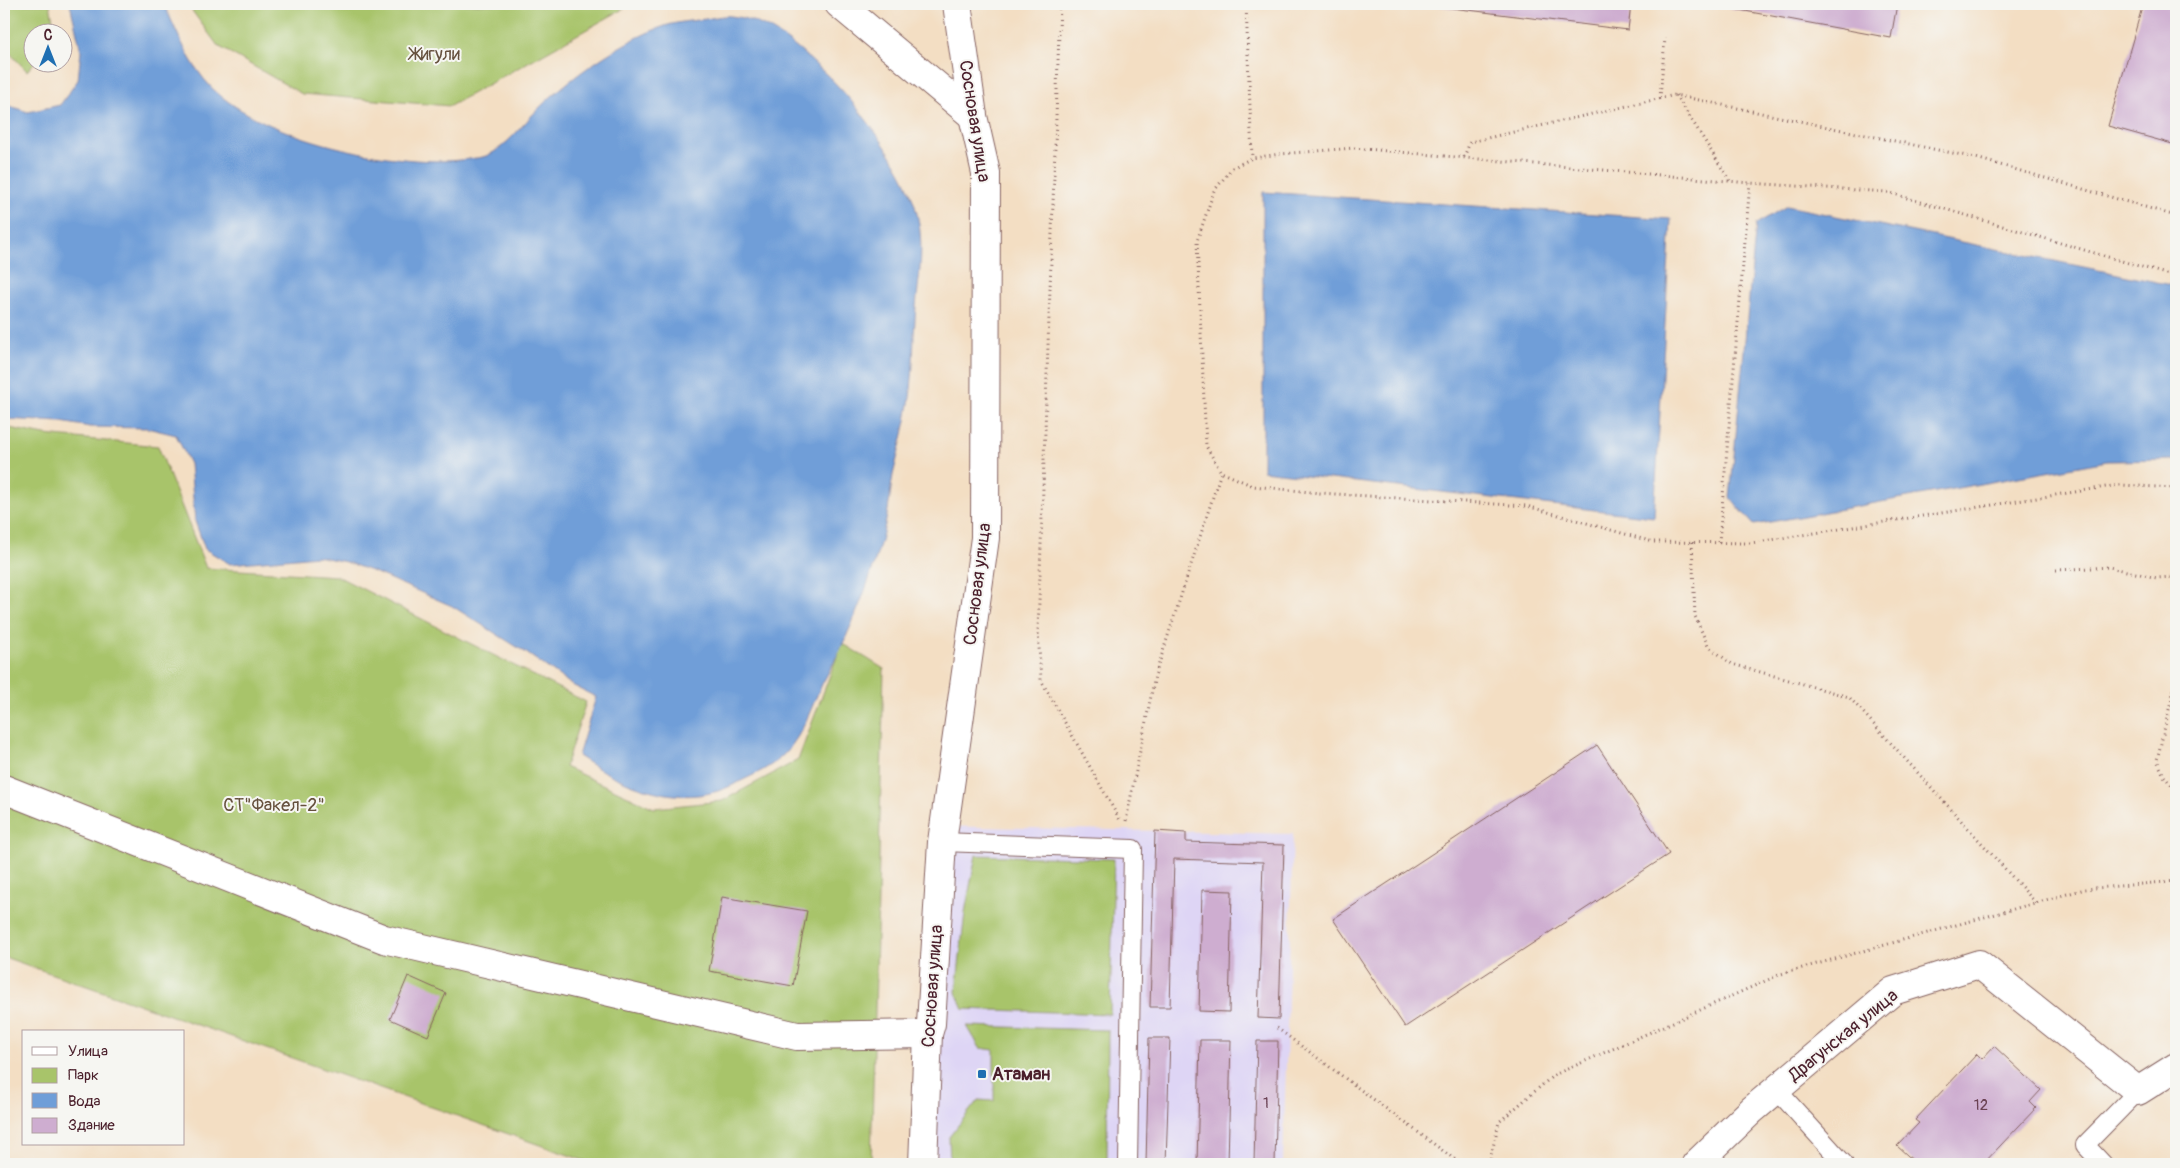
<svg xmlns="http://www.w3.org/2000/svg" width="2180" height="1168" viewBox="0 0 2180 1168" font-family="Pangolin,sans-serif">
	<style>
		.built { fill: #ded5f5 }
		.green { fill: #a8c46a; stroke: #79724a }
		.water { fill: #6f9ed8; stroke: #5c5e82 }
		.building { fill: #ceadd0 }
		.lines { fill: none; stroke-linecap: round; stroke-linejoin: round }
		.service-casing { stroke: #856260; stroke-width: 20 }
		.minor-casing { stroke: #856260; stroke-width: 30 }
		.path { stroke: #856260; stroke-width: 3; stroke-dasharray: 1 4; stroke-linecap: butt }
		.service { stroke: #fff; stroke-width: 18 }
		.minor { stroke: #fff; stroke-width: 28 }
		.poi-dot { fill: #1f6fb2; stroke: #f6f6f2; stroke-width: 2 }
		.labels { text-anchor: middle; stroke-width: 4; stroke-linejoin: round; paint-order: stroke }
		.number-label { font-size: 15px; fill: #6b4254 }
		.park-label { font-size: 18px; fill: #66513e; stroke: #f6f6f2 }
		.street-label { font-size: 18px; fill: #4a1f2b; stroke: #f6f6f2 }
		.poi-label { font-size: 18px; font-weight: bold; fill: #4a1f2b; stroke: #f6f6f2; text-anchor: start }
	</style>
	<rect width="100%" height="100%" fill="#f6f6f2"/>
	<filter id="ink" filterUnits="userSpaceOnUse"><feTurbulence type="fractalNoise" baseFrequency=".02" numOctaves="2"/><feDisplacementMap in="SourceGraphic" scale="10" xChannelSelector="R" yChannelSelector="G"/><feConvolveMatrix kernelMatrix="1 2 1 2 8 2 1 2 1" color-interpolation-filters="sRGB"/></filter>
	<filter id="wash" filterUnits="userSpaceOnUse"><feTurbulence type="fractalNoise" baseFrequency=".0096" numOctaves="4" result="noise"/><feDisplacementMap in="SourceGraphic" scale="20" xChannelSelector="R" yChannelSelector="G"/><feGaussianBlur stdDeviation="1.12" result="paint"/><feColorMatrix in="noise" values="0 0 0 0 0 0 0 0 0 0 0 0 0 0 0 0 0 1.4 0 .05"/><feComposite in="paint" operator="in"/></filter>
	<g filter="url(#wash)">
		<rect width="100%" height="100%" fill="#f3dec3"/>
		<!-- built -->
		<path class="built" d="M935,826l358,8 -10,330h-354z"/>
		<!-- green -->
		<g class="green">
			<path d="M4,4h46l5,28h-23l2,31 -7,8 -23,-24z"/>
			<path d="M187,4h445l-182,102 -148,-12 -84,-48z"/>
			<path d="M4,427l41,8 113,11 48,122 131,8 249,126 -21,65 89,41 68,-7 76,-41 44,-117 42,26 -13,495h-277l-590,-207z"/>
			<path d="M976,855l138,4 -4,155 -147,-5 -7,-17 9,-80z"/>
			<path d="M967,1026l141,4 -1,134h-157l-1,-27 29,-37 16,1v-51l-14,-2z"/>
		</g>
		<!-- water -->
		<g class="water">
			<path d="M70,4h94c13,28 26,62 48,84 51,51 187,81 257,71 5,-1 12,-1 17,-3 20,-8 37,-32 52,-47 30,-30 83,-68 124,-82 13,-5 29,-6 43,-8 8,-1 18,-4 26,-3 38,4 69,34 96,59 28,26 72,85 85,122 16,44 6,78 3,122 -2,23 -1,46 -4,70 -3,29 -11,57 -18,86 -2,11 -3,23 -5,35 -9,50 -36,120 -61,165 -13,22 -19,49 -35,70 -13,18 -30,26 -49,35 -8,4 -16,8 -25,11 -48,15 -101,-9 -140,-35l18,-59 -24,-12 -47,-33 -73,-46 -78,-34 -28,-10 -29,-6 -87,8 -25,-15 -10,-28 -5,-57 -14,-29 -29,-7 -57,-1 -29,-5 -57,-3v-315l24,8 32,-7 18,-25 3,-29z"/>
			<path d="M1263,192l408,27 -17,298 -391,-46z"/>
			<path d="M1787,206l389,80v174l-69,1 -353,64 -24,-27 26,-274z"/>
		</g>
		<g id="blocks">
			<!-- building -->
			<g class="building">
				<path d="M1420,4h211l-3,26z"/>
				<path d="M1707,4h190l-6,34z"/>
				<path d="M2143,4h33v141l-68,-19z"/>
				<path d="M1597,745l72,109 -264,173 -72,-108z"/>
				<path d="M1155,831l31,2v9l98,3 -5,174 -21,-1 5,-156 -89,-3 -4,148h-20z"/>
				<path d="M1202,890l30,1 -3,121 -30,-1z"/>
				<path d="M722,897l85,14 -14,75 -84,-15z"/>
				<path d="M408,976l38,17 -18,43 -38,-17z"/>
				<path d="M1149,1038h21l-4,126h-20z"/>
				<path d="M1200,1040h31l-3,124h-31z"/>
				<path d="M1257,1041h21l-3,123h-21z"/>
				<path d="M1994,1046l47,44 -11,12 6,6 -53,56h-66l-20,-18 22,-23 -4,-3 62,-66 5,5z"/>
			</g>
		</g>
	</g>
	<g filter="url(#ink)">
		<use href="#blocks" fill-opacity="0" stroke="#856260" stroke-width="1"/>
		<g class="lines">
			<defs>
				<g id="service">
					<path d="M942,842l191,7 -5,315"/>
					<path d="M1776,1089l68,75"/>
					<path d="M2103,1164l-18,-19 53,-54"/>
				</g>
				<g id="minor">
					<path d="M839,4l134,112"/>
					<path d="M4,789l380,150 413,97 131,-2"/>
					<path d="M923,1164l5,-130 3,-10 11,-182 43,-304 1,-365 -13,-57 -16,-112"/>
					<path d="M1696,1164l56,-54 141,-119 86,-27 159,127 38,-24"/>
				</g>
			</defs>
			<!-- service casing -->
			<use href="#service" class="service-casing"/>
			<!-- minor casing -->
			<use href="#minor" class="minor-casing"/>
			<!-- path -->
			<g class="path">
				<path d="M1060,4l-22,626 3,50 80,142"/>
				<path d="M1246,4l6,154"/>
				<path d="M1676,95l54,86"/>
				<path d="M1660,98l5,-60"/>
				<path d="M1464,157l6,-15 205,-47 301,63 200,58"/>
				<path d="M2176,277l-289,-85 -137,-9 -396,-35 -74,6 -28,4 -20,10 -18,23 -17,50 9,205 15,26 32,14 67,7 207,13 126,36 98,1 368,-58 57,3"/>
				<path d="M1692,542l3,74 13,30 24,18 117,33 187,206"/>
				<path d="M1719,542l31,-359"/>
				<path d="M2056,570l53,-3 48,11 19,-1"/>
				<path d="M2176,680l-19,80 7,16 12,15"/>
				<path d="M1126,821l29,-145 66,-204"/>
				<path d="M1277,1028l184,136"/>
				<path d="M1489,1164l10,-42 55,-47 227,-101 304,-85 91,-8"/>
			</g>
			<!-- service -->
			<use href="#service" class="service"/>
			<!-- minor -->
			<use href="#minor" class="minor"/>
		</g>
	</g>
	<!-- markers -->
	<rect class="poi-dot" x="977" y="1069" width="10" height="10" rx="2.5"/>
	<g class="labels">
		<!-- number labels -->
		<g class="number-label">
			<text x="1266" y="1108">1</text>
			<text x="1981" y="1110">12</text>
		</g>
		<!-- park labels -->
		<g class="park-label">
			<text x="435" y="60">Жигули</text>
			<text x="274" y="811">СТ"Факел-2"</text>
		</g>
		<!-- street labels -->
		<g class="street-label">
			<text transform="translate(975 121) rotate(81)" y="6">Сосновая улица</text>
			<text transform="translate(977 584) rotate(-83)" y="6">Сосновая улица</text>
			<text transform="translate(932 986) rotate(-86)" y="6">Сосновая улица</text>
			<text transform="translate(1843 1035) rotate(-39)" y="6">Драгунская улица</text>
		</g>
		<!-- poi labels -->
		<g class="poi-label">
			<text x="992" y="1080">Атаман</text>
		</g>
	</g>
	<!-- margin -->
	<rect width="2180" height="1168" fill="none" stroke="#f6f6f2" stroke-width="20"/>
	<!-- legend -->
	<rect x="22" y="1030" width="162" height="115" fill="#f6f6f2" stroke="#b1a0a2"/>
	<rect x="32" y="1047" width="25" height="8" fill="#ffffff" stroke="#b1a0a2"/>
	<text x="68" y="1056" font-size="15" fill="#4a1f2b">Улица</text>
	<rect x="32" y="1068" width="25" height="15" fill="#a8c46a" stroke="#b1a0a2"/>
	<text x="68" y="1080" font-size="15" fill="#4a1f2b">Парк</text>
	<rect x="32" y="1093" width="25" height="15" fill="#6f9ed8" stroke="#b1a0a2"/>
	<text x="68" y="1106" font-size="15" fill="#4a1f2b">Вода</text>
	<rect x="32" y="1118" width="25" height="15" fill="#ceadd0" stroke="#b1a0a2"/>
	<text x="68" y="1130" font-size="15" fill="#4a1f2b">Здание</text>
	<!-- north arrow -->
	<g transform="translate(48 48)"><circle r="24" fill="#f6f6f2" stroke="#b1a0a2"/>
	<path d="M0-4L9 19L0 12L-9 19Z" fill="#1f6fb2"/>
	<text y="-8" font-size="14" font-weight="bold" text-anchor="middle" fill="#4a1f2b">С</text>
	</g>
</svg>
